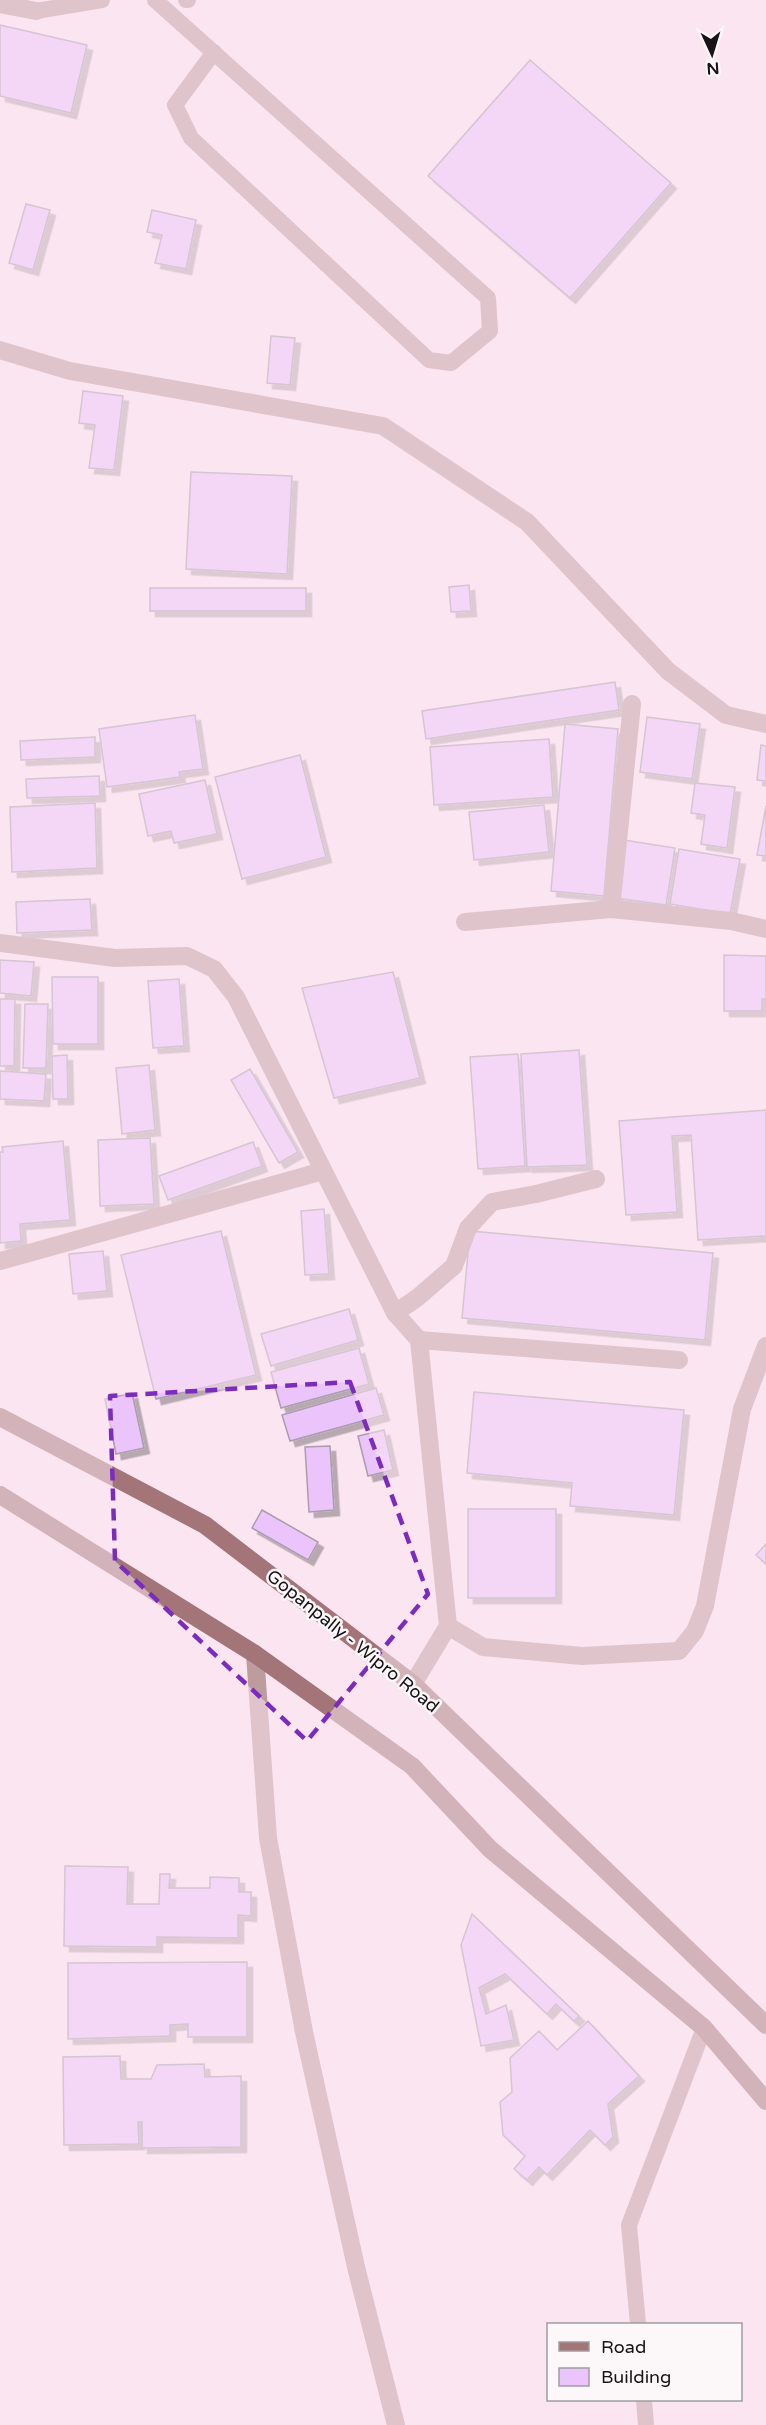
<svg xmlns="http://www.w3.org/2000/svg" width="766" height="2425" viewBox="0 0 766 2425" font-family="'Varela Round',sans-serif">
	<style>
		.building { fill: #ebc4fc; stroke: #a99dae; stroke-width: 1.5; filter: url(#shadow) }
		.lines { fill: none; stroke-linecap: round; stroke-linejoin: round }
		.service { stroke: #bd9c9e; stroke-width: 16 }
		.minor { stroke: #bd9c9e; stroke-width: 18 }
		.secondary { stroke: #a37578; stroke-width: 18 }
		.marked { fill: none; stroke: #7b2cbf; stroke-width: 4.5; stroke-dasharray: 12 8; stroke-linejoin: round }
		.labels { text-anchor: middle; stroke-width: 5; stroke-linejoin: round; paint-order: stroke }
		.street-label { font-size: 18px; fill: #191216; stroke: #fcf8fa }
	</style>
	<defs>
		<filter id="shadow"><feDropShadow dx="5.5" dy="5.5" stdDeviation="0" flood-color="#0004"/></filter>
	</defs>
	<rect width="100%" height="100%" fill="#fbe5f0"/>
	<!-- building -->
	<g class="building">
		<path d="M0,25l87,20 -16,68 -71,-17z"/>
		<path d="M530,60l141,123 -101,115 -142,-122z"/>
		<path d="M26,204l24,6 -17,60 -24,-7z"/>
		<path d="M152,210l44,10 -10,49 -31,-6 7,-28 -15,-3z"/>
		<path d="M271,336l24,2 -5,47 -23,-2z"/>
		<path d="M83,391l40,5 -9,74 -25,-2 6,-43 -16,-2z"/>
		<path d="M191,472l101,4 -5,98 -101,-5z"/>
		<path d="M469,585l2,26 -20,1 -2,-25z"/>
		<rect x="150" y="588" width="156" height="23"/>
		<path d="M615,682l4,28 -193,29 -4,-28z"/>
		<path d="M195,715l8,54 -24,3 1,5 -73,10 -8,-58z"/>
		<path d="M647,717l53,7 -8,55 -52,-7z"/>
		<path d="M565,724l53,5 -14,167 -53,-5z"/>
		<path d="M95,737v20l-74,3 -1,-19z"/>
		<path d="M549,739l4,58 -119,8 -4,-58z"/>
		<path d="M761,745l5,1v35l-9,-1z"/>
		<path d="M300,755l26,102 -84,22 -27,-102z"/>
		<path d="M99,776l1,20 -73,2 -1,-19z"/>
		<path d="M205,780l12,54 -43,9 -3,-12 -23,5 -9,-42z"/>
		<path d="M695,783l40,4 -8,61 -26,-4 4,-29 -14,-2z"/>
		<path d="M95,803l2,65 -85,4 -2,-65z"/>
		<path d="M544,805l5,47 -75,8 -5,-48z"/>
		<path d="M766,806v50l-9,-1z"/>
		<path d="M624,840l51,8 -9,57 -51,-7z"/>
		<path d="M679,849l61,10 -10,55 -60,-10z"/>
		<path d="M90,899l2,31 -75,3 -1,-31z"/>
		<path d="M724,955l42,1v43h-4v12h-38z"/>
		<path d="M0,960l34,2 -3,34 -31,-3z"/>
		<path d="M393,972l27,106 -86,20 -32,-110z"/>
		<path d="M52,977h46v67h-45z"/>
		<path d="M179,979l5,67 -31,2 -5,-67z"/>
		<path d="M0,999h15l-1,67h-14z"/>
		<path d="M25,1004h23l-2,64h-23z"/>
		<path d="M579,1050l8,115 -60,2 -6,-113z"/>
		<path d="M518,1054l7,112 -47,3 -8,-112z"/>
		<path d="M67,1055l1,44h-15l-1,-43z"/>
		<path d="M149,1065l6,65 -33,4 -6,-66z"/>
		<path d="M250,1069l48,83 -19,11 -48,-83z"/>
		<path d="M0,1071l46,3 -2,27 -44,-2z"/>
		<path d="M766,1110v126l-68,4 -7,-105 -19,1 5,76 -51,3 -7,-94z"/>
		<path d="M150,1138l4,66 -54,2 -2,-66z"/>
		<path d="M63,1141l7,79 -50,4 1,17 -21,2v-91h3l-1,-5z"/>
		<path d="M253,1142l9,24 -94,34 -9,-24z"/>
		<path d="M324,1209l5,65 -24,1 -4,-64z"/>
		<path d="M221,1231l35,144 -100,24 -35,-144z"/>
		<path d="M470,1231l243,22 -8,87 -243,-22z"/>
		<path d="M103,1251l4,40 -34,3 -4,-40z"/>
		<path d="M349,1309l9,31 -87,26 -10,-32z"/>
		<path d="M359,1348l10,36 -88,24 -10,-36z"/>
		<path d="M376,1388l8,27 -94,26 -8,-26z"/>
		<path d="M474,1392l210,18 -10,105 -104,-9 2,-23 -105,-10z"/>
		<path d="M132,1393l12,55 -28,6 -11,-55z"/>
		<path d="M384,1430l9,40 -25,6 -10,-40z"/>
		<path d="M330,1446l4,64 -25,2 -4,-65z"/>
		<rect x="468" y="1509" width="88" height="89"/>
		<path d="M262,1510l56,32 -10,18 -56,-32z"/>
		<path d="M766,1544v20l-10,-9z"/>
		<path d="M65,1866l63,1 -1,37h32l1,-30h10l-1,14h41v-11l29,1v14h12v24l-13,-1v23l-81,-1v10l-93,-1z"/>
		<path d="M472,1914l107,102 -5,5 -18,-17 -9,10 -42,-40 -26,14 7,26 20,-9 8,35 -33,6 -20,-101z"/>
		<path d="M247,1962v75h-59v-13l-18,1v11l-102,3v-76z"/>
		<path d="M588,2021l51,55 -31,28 5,33 -8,8 -15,-15 -43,45 -8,-8 -12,13 -13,-11 11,-13 -22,-21 -3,-33 12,-10 -2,-34 29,-27 18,19z"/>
		<path d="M120,2056l1,23h30l6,-14 47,-1 1,13 36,-1v71l-99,1v-26h-4l1,22 -75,1 -1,-88z"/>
	</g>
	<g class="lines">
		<!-- service -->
		<g class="service">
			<path d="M155,0l333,298 2,33 -39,32 -22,-3 -238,-222 -16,-33 39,-53"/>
			<path d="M186,0h2"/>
			<path d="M36,11l66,-11"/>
			<path d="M638,2324l-9,-99 75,-197"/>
			<path d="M644,2400l2,25"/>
		</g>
		<!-- minor -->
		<g class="minor">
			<path d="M0,4l36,7"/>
			<path d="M0,350l70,21 313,55 144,96 141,149 58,44 40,9"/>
			<path d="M611,909l21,-205"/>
			<path d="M465,922l146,-13 120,12 35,8"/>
			<path d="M0,943l115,15 72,-2 27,13 22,28 159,316 24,27 29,286 -35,58"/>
			<path d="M0,1261l323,-90"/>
			<path d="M395,1313l22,-15 37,-32 14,-38 24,-26 44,-8 60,-15"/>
			<path d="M419,1340l260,20"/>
			<path d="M448,1626l35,21 99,9 97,-5 16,-20 10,-25 37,-197 24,-63"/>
			<path d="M255,1654l13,184 36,194 52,235 40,158"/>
		</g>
		<!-- secondary -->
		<g class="secondary">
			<path d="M0,1417l205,108 208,159 353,341"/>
			<path d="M0,1495l255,159 157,112 78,83 214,179 62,73"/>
		</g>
	</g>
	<!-- marked area -->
	<path d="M0 0H766V2425H0ZM350,1382l78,212 -121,147 -192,-180 -5,-165z" fill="#fbe5f0" fill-opacity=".55" fill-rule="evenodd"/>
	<path class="marked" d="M350,1382l78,212 -121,147 -192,-180 -5,-165z"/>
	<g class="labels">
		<!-- street labels -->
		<g class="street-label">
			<text transform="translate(353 1641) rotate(39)" y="6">Gopanpally - Wipro Road</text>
		</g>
	</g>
	<!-- legend -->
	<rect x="547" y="2323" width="195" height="78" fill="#fcf8fa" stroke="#a19c9f" stroke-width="1.5"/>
	<rect x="559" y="2342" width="30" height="9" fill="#a37578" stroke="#a19c9f" stroke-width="1.5"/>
	<text x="601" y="2353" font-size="18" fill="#191216">Road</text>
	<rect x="559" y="2368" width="30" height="18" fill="#ebc4fc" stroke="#a19c9f" stroke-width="1.5"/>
	<text x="601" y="2383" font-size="18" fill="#191216">Building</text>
	<!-- north arrow -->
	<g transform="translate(712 54) rotate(176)" stroke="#fcf8fa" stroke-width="4.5" paint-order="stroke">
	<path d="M0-4.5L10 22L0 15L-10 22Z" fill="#191216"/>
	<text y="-9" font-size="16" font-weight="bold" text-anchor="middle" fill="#191216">N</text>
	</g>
</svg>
